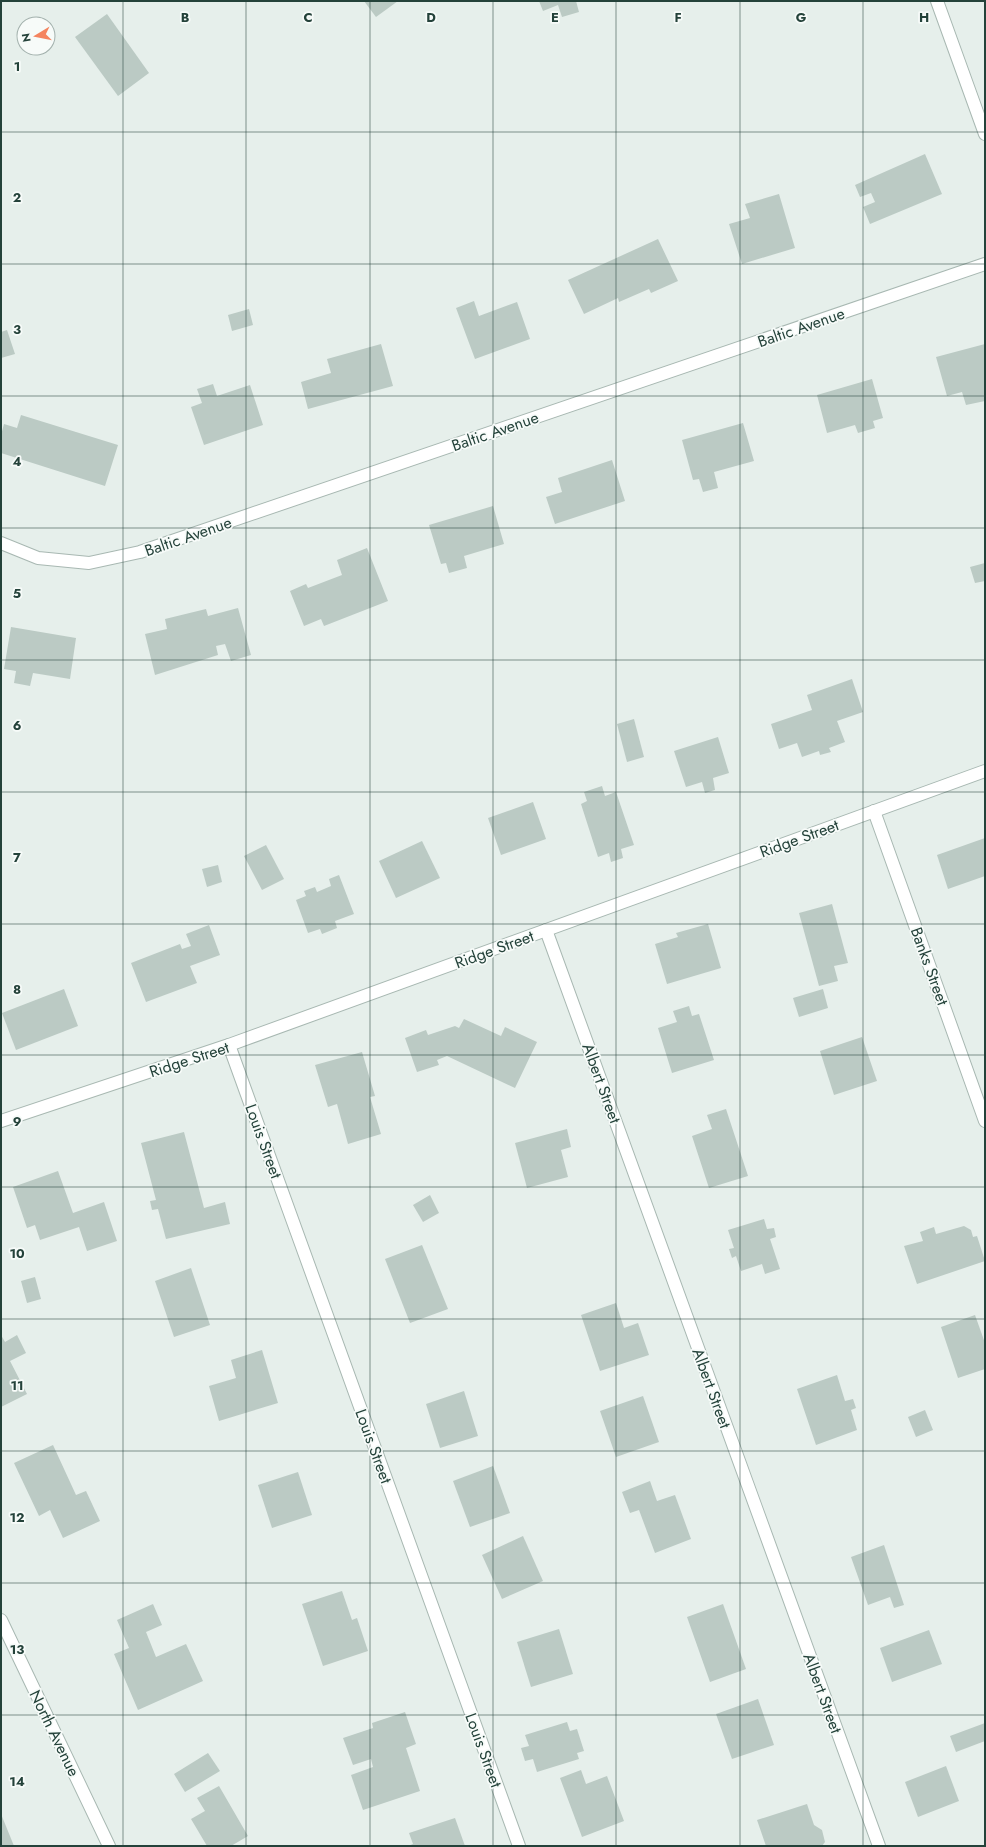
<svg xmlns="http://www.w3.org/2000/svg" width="986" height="1847" viewBox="0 0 986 1847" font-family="Jost,sans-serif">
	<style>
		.building { fill: #bbcac4 }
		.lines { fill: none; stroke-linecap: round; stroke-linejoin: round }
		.minor-casing { stroke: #a8b8b2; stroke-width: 14 }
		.minor { stroke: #fff; stroke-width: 12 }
		.grid { fill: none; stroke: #24423a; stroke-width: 1; stroke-opacity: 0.55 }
		.labels { text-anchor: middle; stroke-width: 3.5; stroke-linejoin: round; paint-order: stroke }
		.street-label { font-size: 16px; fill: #24423a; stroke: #f7fbf9 }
		.grid-label { font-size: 13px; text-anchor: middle; font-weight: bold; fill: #24423a; stroke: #f7fbf9; stroke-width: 3.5; stroke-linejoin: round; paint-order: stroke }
	</style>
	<rect width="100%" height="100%" fill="#e6efeb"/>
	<!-- building -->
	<g class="building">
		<path d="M364,1h34l-22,16z"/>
		<path d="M539,1h37l3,11 -17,5 -4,-12 -15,6z"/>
		<path d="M107,14l42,59 -31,23 -43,-59z"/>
		<path d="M925,154l17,40 -72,30 -7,-17 12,-5 -4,-9 -11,4 -5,-12z"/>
		<path d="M779,194l16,54 -53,16 -13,-40 21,-6 -5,-14z"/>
		<path d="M658,239l20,42 -27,12 -2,-4 -30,13 -1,-4 -34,16 -16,-34z"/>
		<path d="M474,301l5,15 38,-14 13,37 -55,20 -19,-51z"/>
		<path d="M249,309l4,16 -21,6 -4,-16z"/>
		<path d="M7,330l8,24 -14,4v-26z"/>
		<path d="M381,344l12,42 -85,23 -7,-27 30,-9 -4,-14z"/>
		<path d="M985,344v57l-19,4 -4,-13 -15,4 -11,-39z"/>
		<path d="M872,379l11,39 -10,3 2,7 -17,5 -3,-8 -28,8 -10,-38z"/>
		<path d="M213,384l4,12 33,-11 13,40 -59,20 -13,-38 11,-4 -5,-14z"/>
		<path d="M21,415l97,30 -13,41 -104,-33v-18l3,-11 13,4z"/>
		<path d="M743,423l11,38 -40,11 4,16 -15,4 -4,-13 -6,1 -11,-40z"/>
		<path d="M612,460l13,41 -70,23 -9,-27 16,-5 -4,-14z"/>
		<path d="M493,506l11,38 -40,12 3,12 -18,5 -3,-10 -5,1 -12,-39z"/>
		<path d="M367,548l21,53 -64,25 -3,-7 -17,7 -14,-35 16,-7 2,4 34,-13 -5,-15z"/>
		<path d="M985,563v18l-10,2 -5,-16z"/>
		<path d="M238,608l13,47 -20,6 -6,-17 -9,2 2,9 -63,20 -10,-41 22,-5 -2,-10 41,-10 2,7z"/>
		<path d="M11,627l65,11 -6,41 -37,-6 -3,13 -16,-3 2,-12 -12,-2z"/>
		<path d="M852,679l11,33 -26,9 8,21 -16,6 2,4 -11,3 -1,-4 -17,6 -5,-14 -18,6 -8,-25 41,-14 -5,-15z"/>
		<path d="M634,719l10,38 -17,5 -10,-38z"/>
		<path d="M718,737l11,36 -16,5 2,12 -10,3 -3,-11 -16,5 -12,-36z"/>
		<path d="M602,786l3,10 11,-4 18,53 -13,4 2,9 -12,4 -2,-9 -11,4 -17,-53 6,-3 -3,-9z"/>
		<path d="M533,802l13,37 -45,16 -13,-37z"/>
		<path d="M985,838v38l-37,13 -11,-34z"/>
		<path d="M422,841l18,37 -44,20 -17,-37z"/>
		<path d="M266,845l18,34 -22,11 -18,-34z"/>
		<path d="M218,865l4,17 -15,5 -5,-18z"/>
		<path d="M339,875l15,39 -19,7 2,7 -15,6 -2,-5 -12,4 -12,-33 10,-4 -2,-5 11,-4 2,5 14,-6 -2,-7z"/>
		<path d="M832,904l16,59 -14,3 4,15 -19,5 -20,-73z"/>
		<path d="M708,924l13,44 -54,16 -12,-40 23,-7 -2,-4z"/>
		<path d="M209,925l11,30 -30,11 7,17 -51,19 -15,-39 49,-19 2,5 9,-3 -5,-12z"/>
		<path d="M64,989l14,37 -62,24 -14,-37z"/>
		<path d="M823,989l5,19 -29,9 -6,-19z"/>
		<path d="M689,1006l3,10 7,-2 15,46 -42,13 -14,-45 19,-6 -4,-11z"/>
		<path d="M464,1019l37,17 4,-9 32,15 -22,46 -68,-32 -10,4 2,5 -22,7 -12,-34 21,-8 2,5 27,-9 4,2z"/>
		<path d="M862,1037l15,44 -43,14 -14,-44z"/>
		<path d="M362,1052l13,44 -5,1 11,37 -33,10 -11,-40 -9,3 -13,-42z"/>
		<path d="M726,1109l22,67 -39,12 -17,-52 20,-7 -5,-14z"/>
		<path d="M567,1129l4,18 -10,3 7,27 -41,11 -12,-45z"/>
		<path d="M184,1132l20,76 21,-6 5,22 -64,15 -8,-30 -6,1 -2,-9 6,-1 -15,-57z"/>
		<path d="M58,1171l15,42 31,-11 13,39 -30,10 -8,-24 -39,13 -5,-15 -8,3 -14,-41z"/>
		<path d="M430,1195l9,18 -16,9 -10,-17z"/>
		<path d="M764,1219l3,10 7,-1 2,9 -6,2 10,30 -15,5 -3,-10 -21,7 -5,-15 -4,2 -3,-9 5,-1 -6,-18z"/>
		<path d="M964,1226l7,4 2,7 4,-1 8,25 -68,23 -13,-38 19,-5 -3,-9 14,-5 2,7z"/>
		<path d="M422,1245l26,64 -38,14 -25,-64z"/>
		<path d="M191,1268l19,57 -36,12 -19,-56z"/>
		<path d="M35,1277l6,22 -14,4 -6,-22z"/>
		<path d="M616,1303l8,25 14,-5 11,32 -49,16 -19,-56z"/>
		<path d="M975,1315l10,28v26l-27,9 -17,-51z"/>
		<path d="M1,1335l4,7 12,-7 9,18 -16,8 17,33 -26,13z"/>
		<path d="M262,1350l16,53 -59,18 -10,-35 27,-8 -5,-18z"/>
		<path d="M837,1375l8,26 8,-2 3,9 -5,2 6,20 -41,15 -19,-56z"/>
		<path d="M464,1391l14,45 -38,12 -14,-44z"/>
		<path d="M643,1396l16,46 -43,15 -16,-46z"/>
		<path d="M925,1410l8,20 -17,7 -8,-20z"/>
		<path d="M53,1445l23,50 10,-4 14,30 -37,17 -13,-28 -11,6 -25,-53z"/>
		<path d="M493,1466l17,47 -40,14 -17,-46z"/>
		<path d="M298,1472l14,43 -40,13 -14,-43z"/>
		<path d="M650,1481l7,20 18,-6 16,44 -36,14 -16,-43 -9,3 -8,-21z"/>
		<path d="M523,1536l20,45 -41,18 -20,-44z"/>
		<path d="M884,1545l20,60 -10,3 -4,-11 -22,8 -17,-48z"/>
		<path d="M342,1591l10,29 5,-2 11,33 -45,15 -21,-62z"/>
		<path d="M153,1604l9,21 -16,7 10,25 30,-13 17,37 -65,29 -24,-56 15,-6 -12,-28z"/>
		<path d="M723,1604l23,65 -36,13 -23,-65z"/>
		<path d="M559,1629l14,45 -42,13 -14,-45z"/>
		<path d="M929,1630l13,34 -50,18 -12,-34z"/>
		<path d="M758,1699l16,46 -42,14 -16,-45z"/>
		<path d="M405,1712l11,32 -10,4 14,43 -57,19 -12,-35 22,-8 -2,-8 -18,6 -10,-27 30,-10 -1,-5z"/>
		<path d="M567,1722l3,9 7,-2 7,22 -7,2 2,6 -42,13 -4,-13 -8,2 -4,-13 8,-2 -4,-11z"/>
		<path d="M985,1723v18l-29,11 -6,-16z"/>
		<path d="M208,1753l12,18 -35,21 -11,-18z"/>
		<path d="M946,1766l13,35 -41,16 -13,-35z"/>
		<path d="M581,1770l5,14 21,-8 17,45 -42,16 -22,-59z"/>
		<path d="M219,1786l29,50 -17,10h-24l-16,-27 14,-8 -8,-13z"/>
		<path d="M807,1804l7,21 8,5 3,12 -3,4h-56l-9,-26z"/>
		<path d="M1,1814l13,32h-13z"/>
		<path d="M455,1818l10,28h-57l5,-2 -4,-11z"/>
	</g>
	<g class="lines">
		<defs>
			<g id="minor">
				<path d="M937,1l48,133"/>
				<path d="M1,543l37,15 51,5 51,-11 845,-288"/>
				<path d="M874,811l111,310"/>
				<path d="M546,930l333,916"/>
				<path d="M229,1045l290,801"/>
				<path d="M1,1121l228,-76 756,-274"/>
				<path d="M1,1620l108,226"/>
			</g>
		</defs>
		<!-- minor casing -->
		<use href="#minor" class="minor-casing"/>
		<!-- minor -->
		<use href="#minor" class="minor"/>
	</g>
	<!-- grid -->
	<path class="grid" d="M123,1v1845M246,1v1845M370,1v1845M493,1v1845M616,1v1845M740,1v1845M863,1v1845M1,132h984M1,264h984M1,396h984M1,528h984M1,660h984M1,792h984M1,924h984M1,1055h984M1,1187h984M1,1319h984M1,1451h984M1,1583h984M1,1715h984"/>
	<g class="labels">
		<!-- street labels -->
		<g class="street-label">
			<text transform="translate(801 327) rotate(-19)" y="6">Baltic Avenue</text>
			<text transform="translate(495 431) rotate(-19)" y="6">Baltic Avenue</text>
			<text transform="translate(188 536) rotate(-19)" y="6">Baltic Avenue</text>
			<text transform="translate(799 838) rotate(-20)" y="6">Ridge Street</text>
			<text transform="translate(494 949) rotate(-20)" y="6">Ridge Street</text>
			<text transform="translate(930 966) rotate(70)" y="6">Banks Street</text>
			<text transform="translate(189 1059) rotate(-18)" y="6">Ridge Street</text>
			<text transform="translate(602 1083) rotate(70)" y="6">Albert Street</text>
			<text transform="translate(264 1141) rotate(70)" y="6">Louis Street</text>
			<text transform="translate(712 1388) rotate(70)" y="6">Albert Street</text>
			<text transform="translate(374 1446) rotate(70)" y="6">Louis Street</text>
			<text transform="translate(823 1693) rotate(70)" y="6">Albert Street</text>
			<text transform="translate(55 1733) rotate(64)" y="6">North Avenue</text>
			<text transform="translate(484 1750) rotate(70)" y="6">Louis Street</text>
		</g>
	</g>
	<g class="grid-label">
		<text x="185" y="22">B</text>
		<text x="308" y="22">C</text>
		<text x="431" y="22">D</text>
		<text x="555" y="22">E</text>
		<text x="678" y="22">F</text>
		<text x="801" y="22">G</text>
		<text x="924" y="22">H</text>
		<text x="17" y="71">1</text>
		<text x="17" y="202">2</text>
		<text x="17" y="334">3</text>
		<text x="17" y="466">4</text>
		<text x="17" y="598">5</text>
		<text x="17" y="730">6</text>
		<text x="17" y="862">7</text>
		<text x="17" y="994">8</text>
		<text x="17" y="1126">9</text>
		<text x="17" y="1258">10</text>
		<text x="17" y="1390">11</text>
		<text x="17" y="1522">12</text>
		<text x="17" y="1654">13</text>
		<text x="17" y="1786">14</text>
	</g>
	<!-- border -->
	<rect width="986" height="1847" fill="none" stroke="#24423a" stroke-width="4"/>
	<!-- north arrow -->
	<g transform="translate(36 36) rotate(260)"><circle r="19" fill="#f7fbf9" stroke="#a3b1ad"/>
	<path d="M0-3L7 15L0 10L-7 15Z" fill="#f4845f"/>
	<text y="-6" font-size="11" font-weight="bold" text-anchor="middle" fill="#24423a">N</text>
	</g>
</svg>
